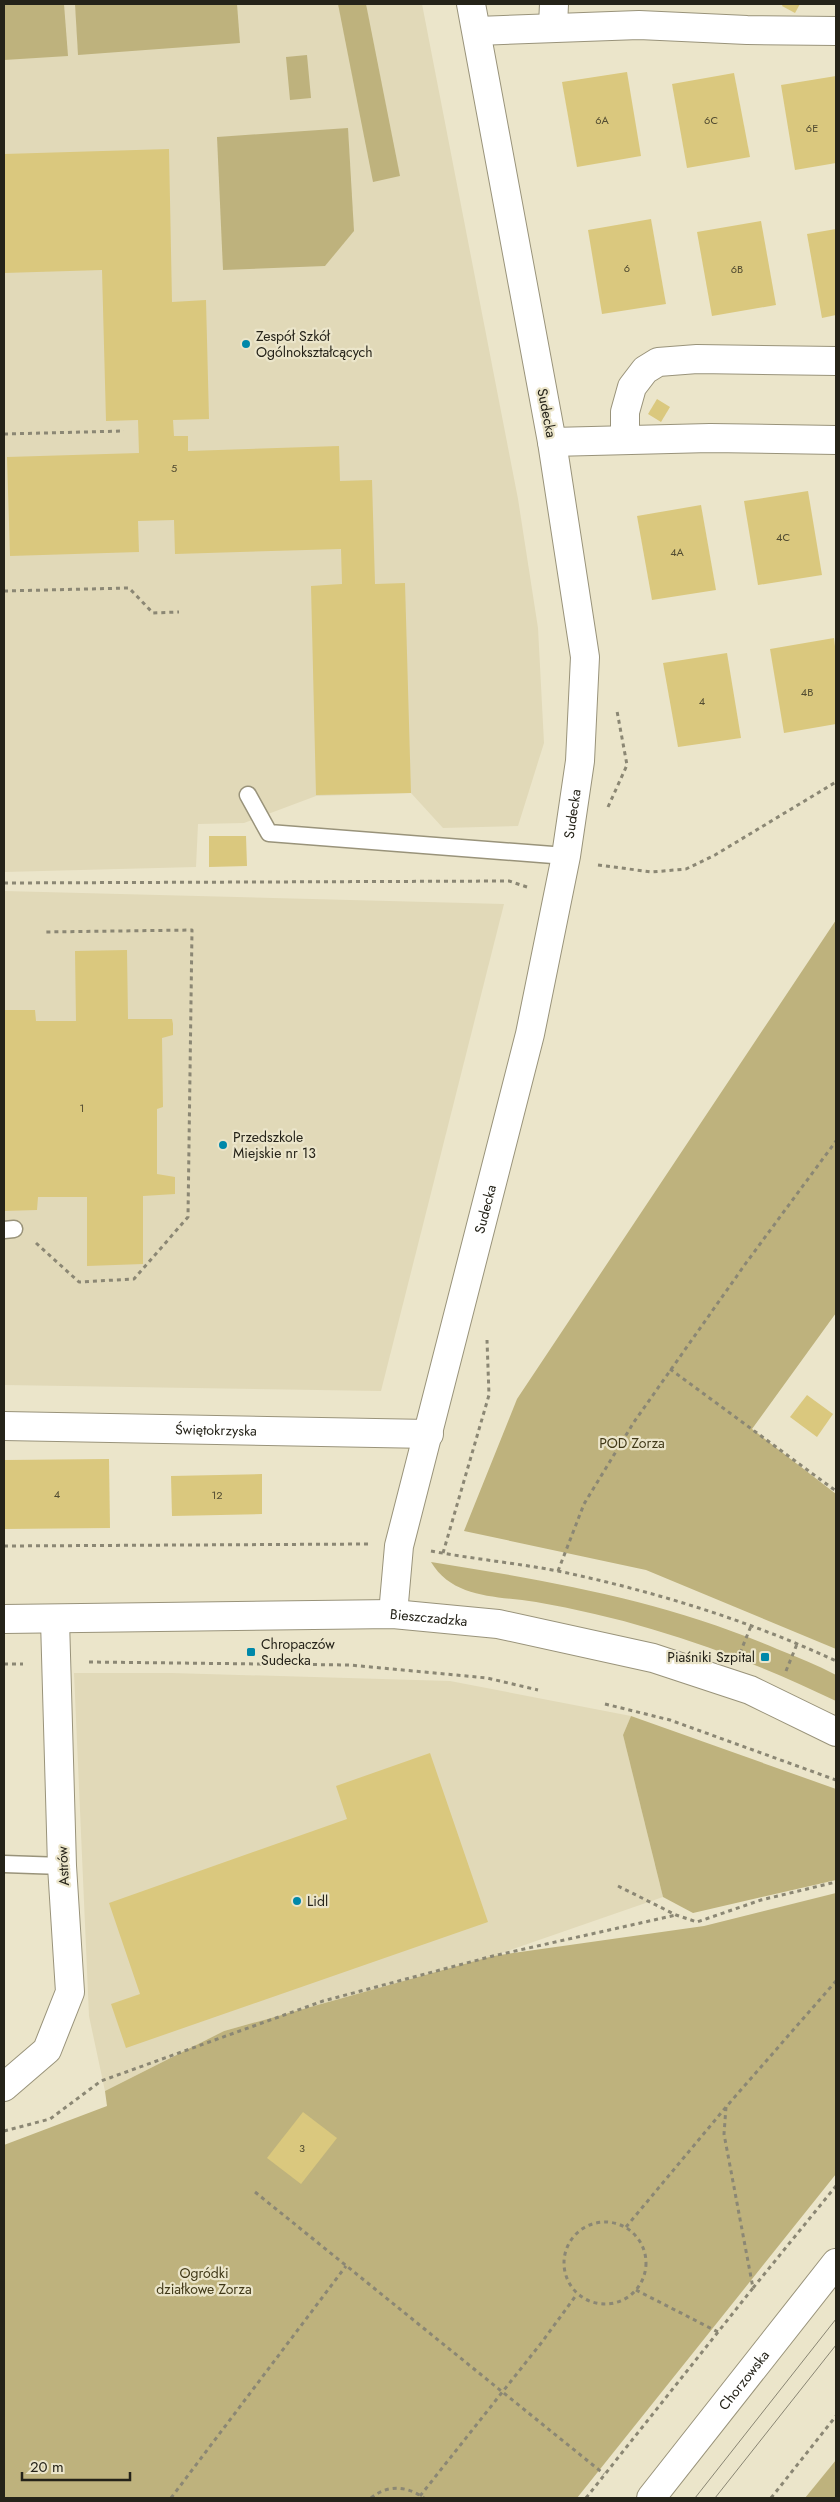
<svg xmlns="http://www.w3.org/2000/svg" width="840" height="2502" viewBox="0 0 840 2502" font-family="Jost,sans-serif">
	<style>
		.built { fill: #e1d9b8 }
		.green { fill: #beb27d }
		.building { fill: #dac87e }
		.lines { fill: none; stroke-linecap: round; stroke-linejoin: round }
		.service-casing { stroke: #99937a; stroke-width: 19 }
		.minor-casing { stroke: #99937a; stroke-width: 30 }
		.tertiary-casing { stroke: #99937a; stroke-width: 30 }
		.path { stroke: #8b8774; stroke-width: 3; stroke-dasharray: 4 4; stroke-linecap: butt }
		.service { stroke: #fff; stroke-width: 16 }
		.minor { stroke: #fff; stroke-width: 28 }
		.tertiary { stroke: #fff; stroke-width: 28 }
		.tram { stroke: #898573; stroke-width: 1 }
		.poi-dot { fill: #0088a9; stroke: #ebe5ca; stroke-width: 2 }
		.labels { text-anchor: middle; stroke-width: 4.5; stroke-linejoin: round; paint-order: stroke }
		.number-label { font-size: 11px; fill: #524c32 }
		.poi-label { font-size: 14px; fill: #252319; stroke: #ebe5ca; text-anchor: start }
		.street-label { font-size: 14px; fill: #252319; stroke: #ebe5ca }
		.park-label { font-size: 14px; fill: #413918; stroke: #ebe5ca }
	</style>
	<rect width="100%" height="100%" fill="#ebe5ca"/>
	<!-- built -->
	<g class="built">
		<path d="M4,4h418l96,495 20,129 6,115 -26,83 -75,2 -32,-35 -95,3 -72,27 -46,1 -2,43 -192,5z"/>
		<path d="M4,891l500,13 -123,487 -377,-6z"/>
		<path d="M74,1673h98l278,8 181,35 -8,19 40,162 -170,59 -269,75 -119,60 -16,-75z"/>
	</g>
	<!-- green -->
	<g class="green">
		<path d="M4,4h60l4,52 -64,4z"/>
		<path d="M75,4h162l3,39 -162,12z"/>
		<path d="M338,4h28l34,172 -27,6z"/>
		<path d="M307,55l4,43 -21,2 -4,-43z"/>
		<path d="M348,128l6,103 -29,35 -102,4 -6,-133z"/>
		<path d="M836,920v393l-84,116 84,65v155l-190,-79 -182,-39 53,-132z"/>
		<path d="M431,1562c120,19 234,39 346,87 20,8 40,16 59,26v26c-95,-46 -195,-81 -300,-99 -38,-6 -83,-3 -105,-40z"/>
		<path d="M631,1716l205,73v91l-143,33 -30,-16 -40,-162z"/>
		<path d="M836,1893v281l-259,324h-573v-353l103,-39 -2,-15 119,-60 269,-75 211,-30z"/>
		<path d="M836,2460v38h-31z"/>
	</g>
	<!-- building -->
	<g class="building">
		<path d="M783,4h17l-5,9 -13,-7z"/>
		<path d="M627,72l14,84 -64,11 -15,-85z"/>
		<path d="M734,73l16,84 -63,11 -15,-84z"/>
		<path d="M836,76v87l-41,7 -14,-85z"/>
		<path d="M169,149l3,153 34,-2 3,119 -36,1 1,16h14v15l151,-5 1,35 32,-1 3,104 30,-1 6,210 -95,2 -5,-209 31,-2 -1,-35 -166,5 -1,-34 -36,1 1,31 -129,4 -3,-99 132,-4 -1,-33 -32,1 -4,-151 -98,3v-119z"/>
		<path d="M651,219l15,85 -64,10 -14,-84z"/>
		<path d="M761,221l15,84 -64,11 -15,-84z"/>
		<path d="M836,229v86l-14,3 -15,-84z"/>
		<path d="M657,399l13,8 -9,15 -13,-8z"/>
		<path d="M808,491l14,84 -64,10 -14,-84z"/>
		<path d="M701,505l15,85 -64,10 -15,-84z"/>
		<path d="M834,638l2,17v69l-52,9 -14,-84z"/>
		<path d="M727,653l14,85 -63,9 -15,-84z"/>
		<path d="M209,836h37l1,30 -38,1z"/>
		<path d="M127,950l1,69h44l1,5v11l-11,3 1,69 -6,2v65l18,3v17l-32,2v68l-56,2v-69h-49l-1,13 -33,1v-201h31l1,11h40l-1,-70z"/>
		<path d="M807,1395l26,19 -16,23 -27,-20z"/>
		<path d="M109,1459l1,69 -106,1v-69z"/>
		<path d="M262,1474v40l-90,2 -1,-40z"/>
		<path d="M430,1753l58,169 -362,126 -15,-44 29,-10 -31,-91 238,-84 -11,-33z"/>
		<path d="M303,2112l34,26 -36,46 -34,-26z"/>
	</g>
	<g class="lines">
		<defs>
			<g id="service">
				<path d="M248,795l21,38 297,23"/>
				<path d="M4,1230l10,-1"/>
				<path d="M4,1864l58,2"/>
			</g>
			<g id="minor">
				<path d="M553,26l1,-22"/>
				<path d="M477,31l162,-6 108,5 89,1"/>
				<path d="M625,439v-27l7,-25 13,-17 13,-8 39,-3 139,2"/>
				<path d="M552,442l158,-4 126,2"/>
				<path id="s1" d="M4,1426l425,8"/>
				<path id="s2" d="M393,1614l6,-68 131,-512 36,-178 14,-95 5,-104 -33,-215 -81,-438"/>
				<path d="M4,2087l43,-37 23,-58 -8,-126 -7,-246"/>
			</g>
			<g id="tertiary">
				<path id="s3" d="M4,1619l389,-5 105,10 155,34 97,32 86,42"/>
				<path id="s4" d="M651,2498l185,-235"/>
			</g>
		</defs>
		<!-- service casing -->
		<use href="#service" class="service-casing"/>
		<!-- minor casing -->
		<use href="#minor" class="minor-casing"/>
		<!-- tertiary casing -->
		<use href="#tertiary" class="tertiary-casing"/>
		<!-- path -->
		<g class="path">
			<path d="M4,434l120,-3"/>
			<path d="M4,591l125,-3 24,25 26,-1"/>
			<path d="M608,807l19,-42 -10,-54"/>
			<path d="M598,865l54,7 34,-3 29,-14 121,-73"/>
			<path d="M4,883l505,-2 18,6"/>
			<path d="M36,1243l43,39 55,-3 54,-62 4,-287 -149,2"/>
			<path d="M670,1369l166,122"/>
			<path d="M4,1546l364,-2"/>
			<path d="M431,1551c42,8 85,12 127,20 95,20 190,49 278,90"/>
			<path d="M443,1553l46,-158 -2,-55"/>
			<path d="M558,1571l26,-67 50,-82 112,-159 90,-122"/>
			<path d="M740,1653l11,-27"/>
			<path d="M89,1662l261,3 137,13 51,12"/>
			<path d="M4,1664h19"/>
			<path d="M786,1671l11,-27"/>
			<path d="M605,1704l65,16 166,60"/>
			<path d="M618,1886l58,29 21,7 64,-22 75,-18"/>
			<path d="M4,2131l46,-12 51,-38 222,-80 170,-45 183,-41"/>
			<path d="M255,2192l349,282"/>
			<circle cx="605" cy="2263" r="41"/>
			<path d="M626,2227l100,-120 110,-126"/>
			<path d="M753,2288l83,-102"/>
			<path d="M636,2290l82,42"/>
			<path d="M420,2496l122,-154 35,-48"/>
			<path d="M171,2498l175,-232"/>
			<path d="M371,2498c17,-14 36,-12 53,0"/>
			<path d="M586,2498l167,-210 -29,-154 2,-27"/>
			<path d="M771,2498l65,-82"/>
		</g>
		<!-- service -->
		<use href="#service" class="service"/>
		<!-- minor -->
		<use href="#minor" class="minor"/>
		<!-- tertiary -->
		<use href="#tertiary" class="tertiary"/>
		<!-- tram -->
		<g class="tram">
			<path d="M695,2498l141,-179"/>
			<path d="M715,2498l121,-153"/>
		</g>
	</g>
	<!-- markers -->
	<g class="poi-dot">
		<circle cx="246" cy="344" r="5"/>
		<circle cx="223" cy="1145" r="5"/>
		<rect x="246" y="1647" width="10" height="10" rx="2.5"/>
		<rect x="760" y="1652" width="10" height="10" rx="2.5"/>
		<circle cx="297" cy="1901" r="5"/>
	</g>
	<g class="labels">
		<!-- number labels -->
		<g class="number-label">
			<text x="602" y="124">6A</text>
			<text x="711" y="124">6C</text>
			<text x="812" y="132">6E</text>
			<text x="627" y="272">6</text>
			<text x="737" y="273">6B</text>
			<text x="174" y="472">5</text>
			<text x="783" y="541">4C</text>
			<text x="677" y="556">4A</text>
			<text x="807" y="696">4B</text>
			<text x="702" y="705">4</text>
			<text x="82" y="1112">1</text>
			<text x="57" y="1498">4</text>
			<text x="217" y="1499">12</text>
			<text x="302" y="2152">3</text>
		</g>
		<!-- poi labels -->
		<g class="poi-label">
			<text x="256" y="341">Zespół Szkół<tspan x="256" dy="16">Ogólnokształcących</tspan></text>
			<text x="233" y="1142">Przedszkole<tspan x="233" dy="16">Miejskie nr 13</tspan></text>
			<text x="261" y="1649">Chropaczów<tspan x="261" dy="16">Sudecka</tspan></text>
			<text x="755" y="1662" text-anchor="end">Piaśniki Szpital</text>
			<text x="307" y="1906">Lidl</text>
		</g>
		<!-- street labels -->
		<g class="street-label">
			<text transform="translate(547 413) rotate(79)" y="5">Sudecka</text>
			<text dy="5" stroke="none"><textPath href="#s2" startOffset="821">Sudecka</textPath></text>
			<text dy="5" stroke="none"><textPath href="#s2" startOffset="416">Sudecka</textPath></text>
			<text dy="5" stroke="none"><textPath href="#s1" startOffset="212">Świętokrzyska</textPath></text>
			<text dy="5" stroke="none"><textPath href="#s3" startOffset="425">Bieszczadzka</textPath></text>
			<text transform="translate(63 1866) rotate(-93)" y="5">Astrów</text>
			<text dy="5" stroke="none"><textPath href="#s4" startOffset="150">Chorzowska</textPath></text>
		</g>
		<!-- park labels -->
		<g class="park-label">
			<text x="632" y="1448">POD Zorza</text>
			<text x="204" y="2278">Ogródki<tspan x="204" dy="16">działkowe Zorza</tspan></text>
		</g>
	</g>
	<!-- border -->
	<rect width="840" height="2502" fill="none" stroke="#252319" stroke-width="10"/>
	<!-- scale -->
	<path d="M22 2472v8h108v-8" fill="none" stroke="#252319" stroke-width="2.5"/>
	<text x="30" y="2472" font-size="15" fill="#252319" stroke="#ebe5ca" stroke-width="4" paint-order="stroke">20 m</text>
</svg>
